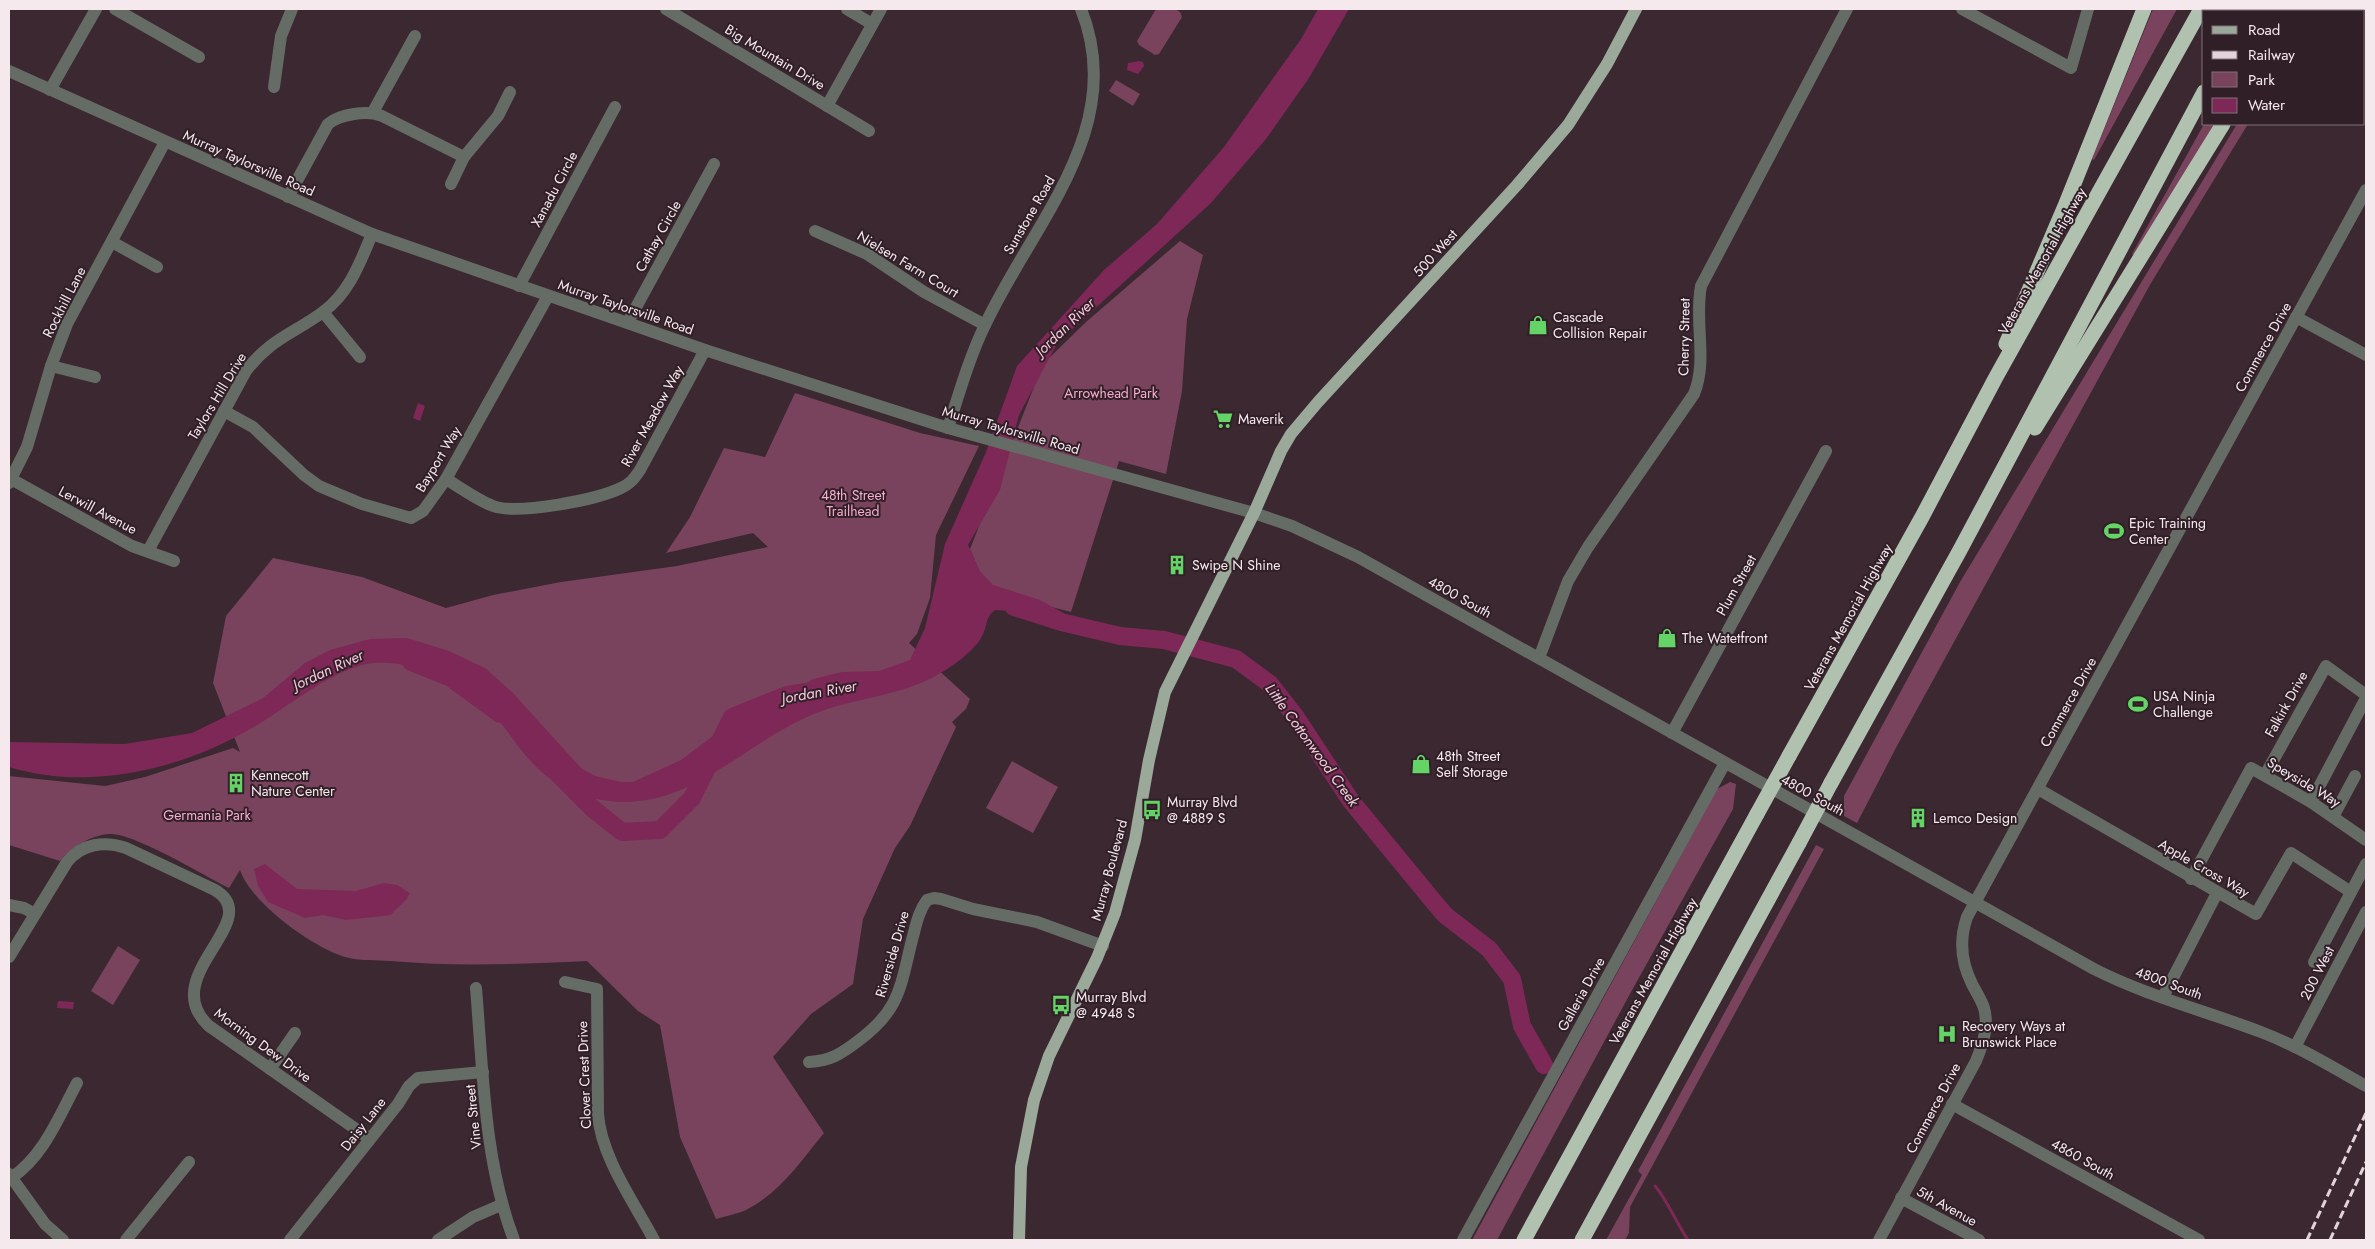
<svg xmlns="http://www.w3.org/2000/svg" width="2375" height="1249" viewBox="0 0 2375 1249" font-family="Jost,sans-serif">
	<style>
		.green { fill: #79435d }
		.water { fill: #7e2857 }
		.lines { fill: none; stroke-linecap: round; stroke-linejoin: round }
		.stream { stroke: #7e2857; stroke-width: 3 }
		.river { stroke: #7e2857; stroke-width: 18 }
		.minor { stroke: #656c65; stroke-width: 12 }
		.major { stroke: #9ba99b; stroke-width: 12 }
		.highway { stroke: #b1c1b0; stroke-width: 15 }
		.rail { stroke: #e2d4d9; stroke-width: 3; stroke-dasharray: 8 4; stroke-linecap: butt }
		.highway-bridge { stroke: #b1c1b0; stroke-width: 15 }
		.labels { text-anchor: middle; stroke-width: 4; stroke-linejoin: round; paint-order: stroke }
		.street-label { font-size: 14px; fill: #f6e9ee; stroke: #301f27 }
		.poi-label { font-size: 14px; fill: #f6e9ee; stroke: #301f27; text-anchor: start }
		.park-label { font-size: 14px; fill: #f7adcf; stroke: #301f27 }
		.water-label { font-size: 15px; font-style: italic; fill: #fac8de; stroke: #301f27 }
	</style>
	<rect width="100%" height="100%" fill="#3b2831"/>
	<!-- green -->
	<g class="green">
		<path d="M1156,9h19l5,3 2,5 -23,37 -4,1 -16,-10 -2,-4z"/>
		<path d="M2153,9h24l-83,151 -2,-1z"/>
		<path d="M1116,80l24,14 -7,12 -24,-15z"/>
		<path d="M2204,124h10l-77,133 -5,-3z"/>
		<path d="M2237,124h11l-97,159 -253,461 -41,79 -13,-7v-20l116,-214z"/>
		<path d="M1180,241l23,14 -16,64 -5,72 -16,83 -47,-13 -48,151 -66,-17 -23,-17 -12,-29 73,-185 43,-42z"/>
		<path d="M795,393l125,40 59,13 -43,89 -6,63 -13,36 -8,9 61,56 -4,10 -14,13 4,5 -46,99 -15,22 -32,71 -10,65 -42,30 -38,43 51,76c-23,28 -44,60 -78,77 -9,4 -21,6 -30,9l-36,-82 -20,-112 -22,-14 -51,-50c-65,3 -131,6 -196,0 -15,-1 -32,0 -46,-4 -33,-10 -94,-54 -105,-87l-11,18c-24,-12 -95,-55 -119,-54 -19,1 -39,13 -50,27l-51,-16v-69l96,10 40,-9 88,-29 7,4 -27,-69 13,-67 47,-58 89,19 84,31 47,-13 68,-13 116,-16 91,-19 -15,-14 -87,20 24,-36 34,-69 41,9z"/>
		<path d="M1012,761l46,26 -25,46 -47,-25z"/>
		<path d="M1730,782l6,2 -3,25 -102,183 -134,248h-25l245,-451z"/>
		<path d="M1816,845l8,4 -194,358 -1,26 -4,7h-19l36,-65 -4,-4z"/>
		<path d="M118,946l22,14 -27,45 -22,-14z"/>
	</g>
	<!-- water -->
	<g class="water">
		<path d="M1318,9h31l-40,69 -43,61 -55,64 -153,139 -39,73 -19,75 -32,55 12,26 13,14 47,15 27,15 -72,-5c-10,8 -7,14 -12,24 -5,14 -32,34 -46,41 -36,21 -84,23 -123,39 -78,32 -132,108 -226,83 -11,-3 -37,-16 -45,-24 -18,-15 -32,-38 -47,-56 -6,-7 -12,-16 -19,-22 -17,-13 -40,-24 -61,-28 -15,-3 -34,-6 -50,-3 -37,9 -72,38 -104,58 -72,45 -169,71 -253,45v-25l116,2 67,-11 71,-35 42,-35 25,-13 40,-11 37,-1 42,13 36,17 27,24 69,76 14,8 26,6h12l48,-22 36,-27 96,-54 29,-7 37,-1 31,-11 15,-32 20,-84 41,-92 31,-86 87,-96 53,-46 67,-77 77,-108z"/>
		<path d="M1139,61l4,1 1,4 -6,8 -11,-4 1,-7z"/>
		<path d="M418,403l7,3 -5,15 -7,-3z"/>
		<path d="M265,864l32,25 59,2 28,-8 13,2 13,8c-4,10 -13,13 -19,22l-45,5 -23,-5 -18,3 -37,-16 -10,-16 -4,-17z"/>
		<path d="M58,1001l16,1 -1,7 -16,-1z"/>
	</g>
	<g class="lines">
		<!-- stream -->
		<path class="stream" d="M1655,1186c11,12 22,38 33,54"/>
		<!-- river -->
		<g class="river">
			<path d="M1014,607l47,15 59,14 44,4 72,19 34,25 25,32 56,85 78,95 16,19 44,34 23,30 10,47 22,39"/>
			<path d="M411,662l40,16 49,36"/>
			<path d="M558,774l34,34 30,24 38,-2 32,-32 40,-81 55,-22 17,-3"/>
		</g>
		<!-- minor -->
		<g class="minor">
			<path d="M115,9l84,48"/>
			<path d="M666,9l203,122"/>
			<path d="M847,9l25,15"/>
			<path d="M1962,9l109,59 17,-59"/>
			<path d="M9,71l363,163 333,116 243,78 306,85 38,13 66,31 736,412c53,27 112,42 167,63 37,14 71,35 105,54"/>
			<path d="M274,87l7,-51 11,-27"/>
			<path d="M50,90l46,-81"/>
			<path d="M827,106l54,-97"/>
			<path d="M373,112l42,-76"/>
			<path d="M451,184l13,-27 34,-41 12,-24"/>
			<path d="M288,197l40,-73c12,-10 39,-14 54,-8l82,41"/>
			<path d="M815,231l52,23 57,38 61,33"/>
			<path d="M112,242l45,25"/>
			<path d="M519,286l96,-179"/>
			<path d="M323,312l37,45"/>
			<path d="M2296,317l70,38"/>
			<path d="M628,322l86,-158"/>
			<path d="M51,366l44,11"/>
			<path d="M224,411l29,16 51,48 15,11 43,18 49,14 12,-7 23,-32 102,-183"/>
			<path d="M948,428c11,-34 21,-70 37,-103 47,-101 144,-197 96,-316"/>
			<path d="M11,479l121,67 42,15"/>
			<path d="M446,479c15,9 31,21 47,27 25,9 103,-6 128,-18 9,-4 13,-9 19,-18l65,-120"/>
			<path d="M9,483l18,-36 24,-81 16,-42 98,-182"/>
			<path d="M148,551l98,-180c24,-32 47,-37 77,-59 26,-19 37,-49 49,-78"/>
			<path d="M1539,658l29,-77 20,-34 106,-153c14,-35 0,-70 7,-108l146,-277"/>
			<path d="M1672,733l154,-282"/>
			<path d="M2265,775l61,-109 40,29"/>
			<path d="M2038,789l218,125 35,-61 60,39"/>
			<path d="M2311,802l55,-104"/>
			<path d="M2333,817l22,-41"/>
			<path d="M2191,879l60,-111 60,34 55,38"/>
			<path d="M9,905l15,3 11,6"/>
			<path d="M9,957l58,-95c15,-19 38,-21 59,-14l89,42c52,31 -60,86 -6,136l161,113"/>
			<path d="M2314,962l52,-98"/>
			<path d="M565,982l32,7 1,125c3,43 36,88 56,126"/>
			<path d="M476,988c7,84 8,173 38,252"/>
			<path d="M2163,997l54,-104"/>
			<path d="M2295,1047l71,-135"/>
			<path d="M809,1062c21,-1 32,-8 49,-21 42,-31 42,-53 54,-101 4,-14 6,-28 15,-40l7,-2 7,1 32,10 64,13 66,24"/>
			<path d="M270,1069l25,-36"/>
			<path d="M1952,1104l247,136"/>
			<path d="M9,1174l36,50 18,16"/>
			<path d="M11,1178c33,-22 48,-62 66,-95"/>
			<path d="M1901,1198l78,42"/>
			<path d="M126,1240l63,-78"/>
			<path d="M290,1240l108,-136 11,-18 9,-8 65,-6"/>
			<path d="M438,1240l35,-23 28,-12"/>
			<path d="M1463,1240l262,-477"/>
			<path d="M1879,1240l97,-179c7,-17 13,-35 8,-53 -3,-9 -8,-16 -12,-24 -11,-22 -13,-44 -5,-67l399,-727"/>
		</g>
		<!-- major -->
		<path class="major" d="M1019,1240l2,-73 13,-67 15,-44 48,-98 18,-45 20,-73 14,-80 16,-68 89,-179 27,-62 10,-17 27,-32 199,-217 51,-60 39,-61 29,-55"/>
		<!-- highway -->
		<g class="highway">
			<path d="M2246,11l1,-2"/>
			<path d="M2292,11l2,-2"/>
			<path d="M2006,344l59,-138 79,-197"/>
			<path d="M2035,428l188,-304"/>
			<path d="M1789,756l133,-239 74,-140 205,-368"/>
			<path d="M1831,783l129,-233 244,-458"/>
			<path d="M1524,1240l233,-426"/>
			<path d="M1582,1240l217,-397"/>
		</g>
		<!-- rail -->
		<g class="rail">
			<path d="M2307,1240l59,-127"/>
			<path d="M2330,1240l36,-78"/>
		</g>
		<!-- highway-bridge -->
		<g class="highway-bridge">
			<path d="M1757,814l32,-58"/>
			<path d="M1799,843l32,-60"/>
		</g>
	</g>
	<!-- icons -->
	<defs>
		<symbol id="shop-bare" viewBox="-9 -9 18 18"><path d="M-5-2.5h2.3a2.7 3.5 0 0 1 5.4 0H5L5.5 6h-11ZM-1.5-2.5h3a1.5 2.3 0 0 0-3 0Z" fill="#65d467" stroke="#301f27" stroke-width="2.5" paint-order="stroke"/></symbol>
		<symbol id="supermarket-bare" viewBox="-9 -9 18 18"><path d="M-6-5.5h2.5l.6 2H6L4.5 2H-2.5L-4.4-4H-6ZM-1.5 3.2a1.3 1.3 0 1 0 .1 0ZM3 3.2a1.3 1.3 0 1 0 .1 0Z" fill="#65d467" stroke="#301f27" stroke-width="2.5" paint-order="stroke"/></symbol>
		<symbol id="stadium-bare" viewBox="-9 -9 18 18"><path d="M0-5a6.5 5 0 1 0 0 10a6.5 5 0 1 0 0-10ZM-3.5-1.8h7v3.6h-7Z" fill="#65d467" stroke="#301f27" stroke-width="2.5" paint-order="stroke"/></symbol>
		<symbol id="building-bare" viewBox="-9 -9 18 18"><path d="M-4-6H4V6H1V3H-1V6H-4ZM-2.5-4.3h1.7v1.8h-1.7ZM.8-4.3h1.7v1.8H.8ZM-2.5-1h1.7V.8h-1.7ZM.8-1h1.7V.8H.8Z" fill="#65d467" stroke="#301f27" stroke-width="2.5" paint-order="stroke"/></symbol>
		<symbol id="bus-bare" viewBox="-9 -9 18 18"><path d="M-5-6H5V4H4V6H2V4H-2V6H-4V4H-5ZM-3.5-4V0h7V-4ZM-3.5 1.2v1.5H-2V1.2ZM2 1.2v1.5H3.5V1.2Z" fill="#65d467" stroke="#301f27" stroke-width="2.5" paint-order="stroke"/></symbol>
		<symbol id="hospital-bare" viewBox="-9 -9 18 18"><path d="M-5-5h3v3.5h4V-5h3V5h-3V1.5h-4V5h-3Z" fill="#65d467" stroke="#301f27" stroke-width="2.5" paint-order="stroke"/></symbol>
	</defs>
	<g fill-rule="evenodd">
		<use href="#shop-bare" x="1524" y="311" width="28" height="28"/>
		<use href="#supermarket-bare" x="1209" y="405" width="28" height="28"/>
		<use href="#stadium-bare" x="2100" y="517" width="28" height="28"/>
		<use href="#building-bare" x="1163" y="551" width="28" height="28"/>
		<use href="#shop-bare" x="1653" y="624" width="28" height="28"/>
		<use href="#stadium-bare" x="2124" y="690" width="28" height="28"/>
		<use href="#shop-bare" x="1407" y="750" width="28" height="28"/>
		<use href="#building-bare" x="222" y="769" width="28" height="28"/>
		<use href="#bus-bare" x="1138" y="796" width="28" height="28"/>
		<use href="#building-bare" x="1904" y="804" width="28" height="28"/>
		<use href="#bus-bare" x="1047" y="991" width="28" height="28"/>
		<use href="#hospital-bare" x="1933" y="1020" width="28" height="28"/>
	</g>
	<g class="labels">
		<!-- street labels -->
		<g class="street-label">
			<text transform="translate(775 57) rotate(31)" y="5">Big Mountain Drive</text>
			<text transform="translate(249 163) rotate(24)" y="5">Murray Taylorsville Road</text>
			<text transform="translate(554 189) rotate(-62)" y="5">Xanadu Circle</text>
			<text transform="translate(1029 215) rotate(-60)" y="5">Sunstone Road</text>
			<text transform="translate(658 236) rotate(-61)" y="5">Cathay Circle</text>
			<text transform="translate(1435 253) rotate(-48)" y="5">500 West</text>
			<text transform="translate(2042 261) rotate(-61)" y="5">Veterans Memorial Highway</text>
			<text transform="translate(908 264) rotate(31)" y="5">Nielsen Farm Court</text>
			<text transform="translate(64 302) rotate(-63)" y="5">Rockhill Lane</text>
			<text transform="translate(626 307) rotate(19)" y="5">Murray Taylorsville Road</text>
			<text transform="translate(1684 337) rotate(-89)" y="5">Cherry Street</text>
			<text transform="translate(2263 347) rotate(-61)" y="5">Commerce Drive</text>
			<text transform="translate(217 396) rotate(-59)" y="5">Taylors Hill Drive</text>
			<text transform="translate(652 416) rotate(-61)" y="5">River Meadow Way</text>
			<text transform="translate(1011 430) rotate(16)" y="5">Murray Taylorsville Road</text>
			<text transform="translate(438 459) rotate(-59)" y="5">Bayport Way</text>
			<text transform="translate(98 510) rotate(28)" y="5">Lerwill Avenue</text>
			<text transform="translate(1736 585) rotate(-61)" y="5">Plum Street</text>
			<text transform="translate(1460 597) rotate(29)" y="5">4800 South</text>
			<text transform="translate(1848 617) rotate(-61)" y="5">Veterans Memorial Highway</text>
			<text transform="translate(2068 702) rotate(-61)" y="5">Commerce Drive</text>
			<text transform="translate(2286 704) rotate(-61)" y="5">Falkirk Drive</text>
			<text transform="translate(2304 782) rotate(31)" y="5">Speyside Way</text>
			<text transform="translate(1813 795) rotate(29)" y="5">4800 South</text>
			<text transform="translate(2204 868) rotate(30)" y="5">Apple Cross Way</text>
			<text transform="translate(1109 870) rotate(-75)" y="5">Murray Boulevard</text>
			<text transform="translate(892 954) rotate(-74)" y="5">Riverside Drive</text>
			<text transform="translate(1653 971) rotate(-61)" y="5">Veterans Memorial Highway</text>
			<text transform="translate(2317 973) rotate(-63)" y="5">200 West</text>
			<text transform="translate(2169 983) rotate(20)" y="5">4800 South</text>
			<text transform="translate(1581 994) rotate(-61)" y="5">Galleria Drive</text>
			<text transform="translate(263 1045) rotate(36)" y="5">Morning Dew Drive</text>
			<text transform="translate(584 1075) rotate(-92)" y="5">Clover Crest Drive</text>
			<text transform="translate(1933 1108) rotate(-62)" y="5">Commerce Drive</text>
			<text transform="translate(473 1117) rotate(-96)" y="5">Vine Street</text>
			<text transform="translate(363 1124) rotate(-52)" y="5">Daisy Lane</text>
			<text transform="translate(2083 1159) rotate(29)" y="5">4860 South</text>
			<text transform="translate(1947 1206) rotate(29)" y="5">5th Avenue</text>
		</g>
		<!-- poi labels -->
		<g class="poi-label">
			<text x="1553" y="322">Cascade<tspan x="1553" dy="16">Collision Repair</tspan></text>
			<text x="1238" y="424">Maverik</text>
			<text x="2129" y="528">Epic Training<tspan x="2129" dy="16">Center</tspan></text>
			<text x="1192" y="570">Swipe N Shine</text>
			<text x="1682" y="643">The Watetfront</text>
			<text x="2153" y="701">USA Ninja<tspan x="2153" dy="16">Challenge</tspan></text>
			<text x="1436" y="761">48th Street<tspan x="1436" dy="16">Self Storage</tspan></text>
			<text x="251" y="780">Kennecott<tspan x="251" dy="16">Nature Center</tspan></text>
			<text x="1167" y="807">Murray Blvd<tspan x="1167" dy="16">@ 4889 S</tspan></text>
			<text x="1933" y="823">Lemco Design</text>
			<text x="1076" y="1002">Murray Blvd<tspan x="1076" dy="16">@ 4948 S</tspan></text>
			<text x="1962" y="1031">Recovery Ways at<tspan x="1962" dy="16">Brunswick Place</tspan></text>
		</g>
		<!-- park labels -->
		<g class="park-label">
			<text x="1111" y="398">Arrowhead Park</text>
			<text x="853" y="500">48th Street<tspan x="853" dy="16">Trailhead</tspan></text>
			<text x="207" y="820">Germania Park</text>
		</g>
		<!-- water labels -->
		<g class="water-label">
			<text transform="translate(1065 327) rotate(-44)" y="5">Jordan River</text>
			<text transform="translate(328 670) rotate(-25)" y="5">Jordan River</text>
			<text transform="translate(819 692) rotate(-10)" y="5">Jordan River</text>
			<text transform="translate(1312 745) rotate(54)" y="5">Little Cottonwood Creek</text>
		</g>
	</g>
	<!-- border -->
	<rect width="2375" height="1249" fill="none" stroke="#f6e9ee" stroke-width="20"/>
	<!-- legend -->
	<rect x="2202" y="10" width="162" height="115" fill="#301f27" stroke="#7f7077"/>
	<rect x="2212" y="26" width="25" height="8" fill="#9ba99b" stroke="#7f7077"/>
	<text x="2248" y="35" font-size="15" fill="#f6e9ee">Road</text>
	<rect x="2212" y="51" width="25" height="8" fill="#e2d4d9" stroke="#7f7077"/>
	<text x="2248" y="60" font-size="15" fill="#f6e9ee">Railway</text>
	<rect x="2212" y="72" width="25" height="15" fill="#79435d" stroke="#7f7077"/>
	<text x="2248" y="85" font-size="15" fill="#f6e9ee">Park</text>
	<rect x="2212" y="98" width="25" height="15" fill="#7e2857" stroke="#7f7077"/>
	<text x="2248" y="110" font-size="15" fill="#f6e9ee">Water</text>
</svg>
